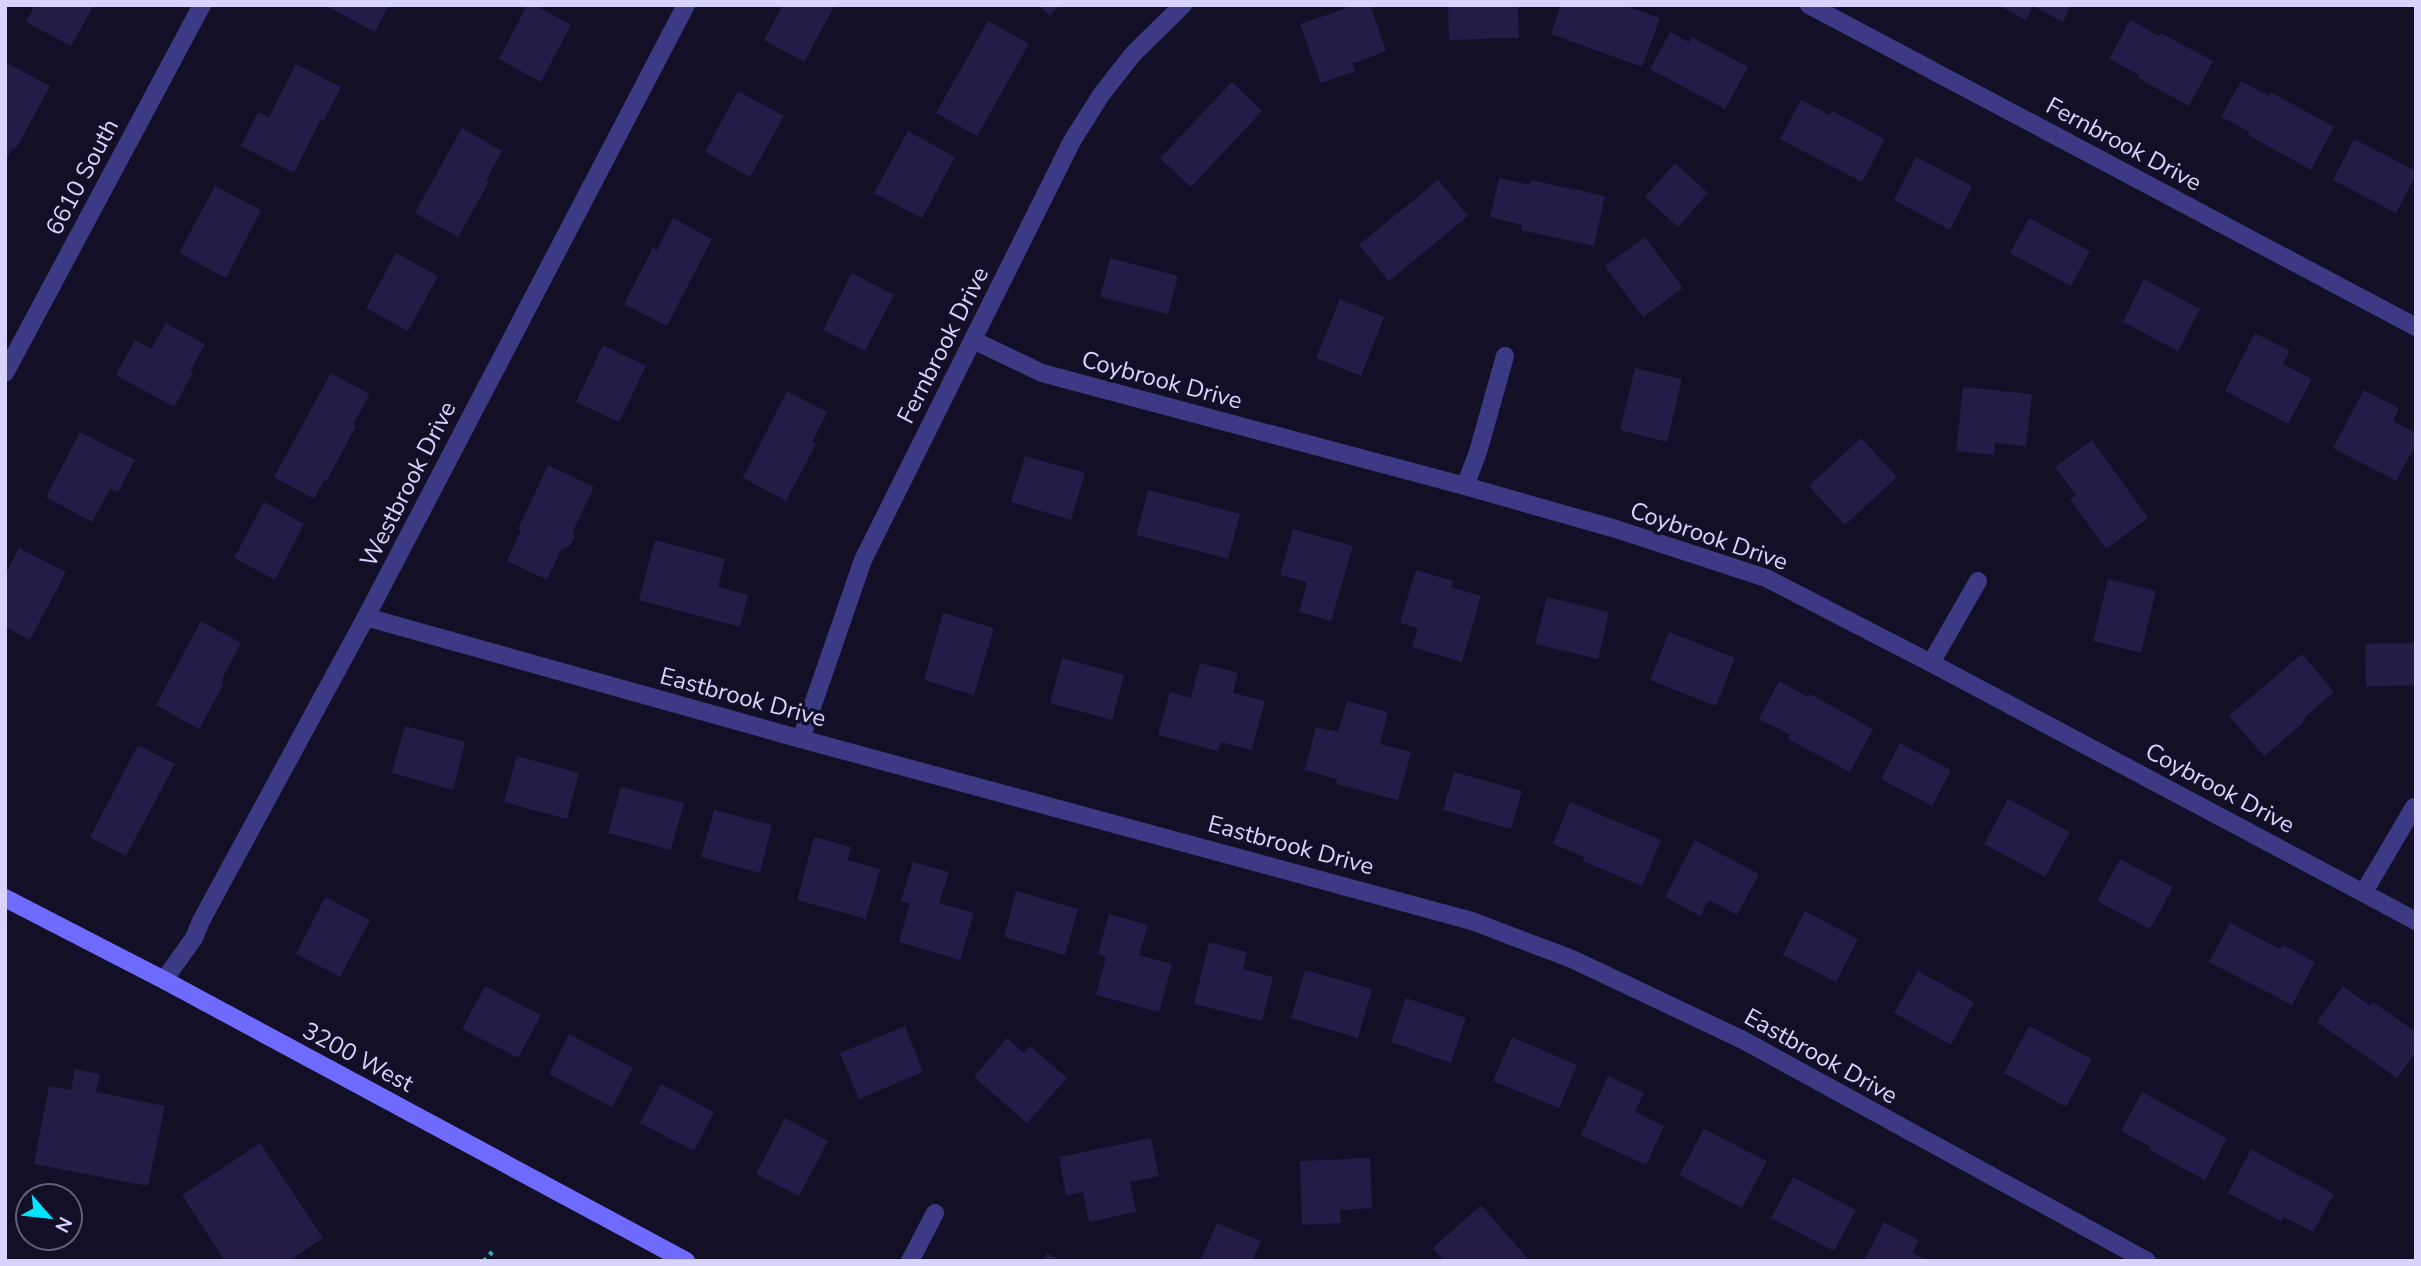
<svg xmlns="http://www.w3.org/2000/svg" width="2421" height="1266" viewBox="0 0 2421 1266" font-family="'Nunito Sans',sans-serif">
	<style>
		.building { fill: #241b47 }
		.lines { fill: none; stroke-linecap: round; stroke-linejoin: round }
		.path { stroke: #2fb8b0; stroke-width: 4.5; stroke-dasharray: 3.5 5; stroke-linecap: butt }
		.street { stroke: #3d3a85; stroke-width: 18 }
		.secondary { stroke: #6f6bff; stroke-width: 18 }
		.labels { text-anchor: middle; stroke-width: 7; stroke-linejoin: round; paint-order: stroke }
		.street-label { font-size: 24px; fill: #d9d4ff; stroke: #130f26 }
	</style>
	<rect width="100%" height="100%" fill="#130f26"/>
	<!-- building -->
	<g class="building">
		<path d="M35,5h59l-23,41 -45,-24z"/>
		<path d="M324,5h65l-14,27z"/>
		<path d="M527,5h7l37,20 -30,57 -42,-23z"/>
		<path d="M783,5h52l-31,57 -40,-22z"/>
		<path d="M1038,5h22l-10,11z"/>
		<path d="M1356,5h14l16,46 -34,13 3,7 -34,12 -21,-59z"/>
		<path d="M1448,5h70l1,33 -70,2z"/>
		<path d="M1561,5h62l37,13 -18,49 -91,-33z"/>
		<path d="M1998,5h73l-8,17 -30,-16 -7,14z"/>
		<path d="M2130,20l29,16 2,-3 52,28 -24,45 -51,-28 1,-3 -30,-16z"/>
		<path d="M988,21l41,23 -52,92 -41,-23z"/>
		<path d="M1670,32l19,10 3,-5 56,30 -23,42 -75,-40z"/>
		<path d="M5,62l45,24 -34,63 -3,-1 -8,14z"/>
		<path d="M296,64l45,23 -17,33 -3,-1 -27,54 -53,-27 17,-34 11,5z"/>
		<path d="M2241,81l28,15 2,-4 63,35 -23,43 -63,-35 2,-3 -29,-15z"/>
		<path d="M1232,82l30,29 -71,76 -31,-29z"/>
		<path d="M738,91l46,25 -34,61 -45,-25z"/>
		<path d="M1801,100l29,15 2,-4 53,28 -23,43 -82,-43z"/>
		<path d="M462,128l40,23 -16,29 3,2 -31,55 -43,-24z"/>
		<path d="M908,131l47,26 -33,61 -48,-25z"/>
		<path d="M2354,139l62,32v4l-20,38 -63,-33z"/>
		<path d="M1916,157l56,29 -22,44 -56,-30z"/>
		<path d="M1675,163l33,30 -30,34 -33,-30z"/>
		<path d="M1499,178l31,7 1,-5 74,16 -11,50 -73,-16 1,-5 -32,-8z"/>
		<path d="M1438,180l30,36 -79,65 -30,-36z"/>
		<path d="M215,186l46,24 -35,68 -47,-25z"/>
		<path d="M673,218l39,21 -45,87 -43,-22 29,-56 4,2z"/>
		<path d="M2029,218l61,33 -19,35 -61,-33z"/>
		<path d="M1645,237l38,51 -40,29 -38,-51z"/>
		<path d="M396,253l42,23 -30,55 -42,-23z"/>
		<path d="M1110,258l68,18 -10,38 -68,-17z"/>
		<path d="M852,273l42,22 -29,56 -42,-21z"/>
		<path d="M2144,279l56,30 -22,42 -55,-29z"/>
		<path d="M1340,299l44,18 -23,59 -45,-18z"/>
		<path d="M166,323l39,21 -15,27 3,2 -19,34 -58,-32 19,-35 16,9z"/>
		<path d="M2255,333l35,18 -7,13 29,15 -24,45 -63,-33z"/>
		<path d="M603,345l43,21 -27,56 -43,-20z"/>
		<path d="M1635,368l47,11 -15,63 -47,-12z"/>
		<path d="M331,373l39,21 -17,30 3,2 -30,56 -2,-2 -10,19 -40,-22z"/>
		<path d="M1963,387l69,7 -6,52 -31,-3 -1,12 -38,-4z"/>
		<path d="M2364,390l35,18 -6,13 23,12v11l-20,37 -63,-33z"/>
		<path d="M787,391l40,21 -15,30 4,2 -30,57 -43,-23z"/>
		<path d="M80,432l55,28 -17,32 -8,-3 -18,33 -46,-25z"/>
		<path d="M1861,438l36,39 -52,48 -36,-39z"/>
		<path d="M2092,440l56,78 -42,31 -36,-50 6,-4 -21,-28z"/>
		<path d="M1025,456l60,17 -14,47 -60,-18z"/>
		<path d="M548,465l46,22 -21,44 2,5 -5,10 -9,4 -14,30 -40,-19 14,-31 -3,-1z"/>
		<path d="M1148,490l92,24 -12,45 -92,-24z"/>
		<path d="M264,502l40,22 -29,56 -41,-22z"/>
		<path d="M1293,529l60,17 -22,75 -32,-9 8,-30 -27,-7z"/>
		<path d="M655,540l70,19 -7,28 30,8 -8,32 -101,-27z"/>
		<path d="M19,548l47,24 -36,68 -25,-13v-52z"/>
		<path d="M1416,570l37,11 -2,6 30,9 -19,66 -50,-15 6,-19 -18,-5z"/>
		<path d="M2108,579l48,12 -15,62 -48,-12z"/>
		<path d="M1547,597l62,15 -11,47 -63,-15z"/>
		<path d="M943,613l51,15 -20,67 -50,-15z"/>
		<path d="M201,621l40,22 -19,36 1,6 -24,44 -43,-24z"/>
		<path d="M1669,632l66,26 -19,48 -66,-26z"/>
		<path d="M2416,643v42l-50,2 -1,-43z"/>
		<path d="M2302,654l32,38 -28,24 -4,8 -38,32 -35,-40z"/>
		<path d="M1062,658l62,17 -12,45 -62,-17z"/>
		<path d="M1200,663l38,10 -5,20 32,8 -13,49 -31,-8 -3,9 -60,-16 12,-43 21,6z"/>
		<path d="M1779,681l29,16 2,-3 63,35 -23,43 -62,-33 2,-4 -31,-16z"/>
		<path d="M1347,701l41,11 -8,32 31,8 -13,48 -62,-16 1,-5 -32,-9 11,-43 22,5z"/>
		<path d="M405,726l60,16 -12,48 -61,-17z"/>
		<path d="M1900,743l51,27 -19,36 -51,-27z"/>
		<path d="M138,745l37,19 -49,92 -36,-19z"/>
		<path d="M517,756l62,17 -12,46 -63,-17z"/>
		<path d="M1454,772l68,19 -11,38 -68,-19z"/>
		<path d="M621,787l63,16 -13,47 -63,-17z"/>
		<path d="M2008,799l62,33 -25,45 -61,-33z"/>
		<path d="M1570,802l91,38 -19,46 -59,-25 1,-4 -31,-13z"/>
		<path d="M714,810l58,15 -12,48 -59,-16z"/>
		<path d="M814,837l37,10 -3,13 32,9 -14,50 -69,-19z"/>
		<path d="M1695,840l64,34 -22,41 -28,-15 -9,16 -35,-19z"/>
		<path d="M2120,859l53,28 -23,42 -53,-28z"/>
		<path d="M913,862l36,10 -10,31 35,10 -14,47 -61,-18 11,-39 -9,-2z"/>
		<path d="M1016,891l62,18 -13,46 -61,-18z"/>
		<path d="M325,897l45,23 -30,57 -44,-23z"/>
		<path d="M1805,911l53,28 -22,43 -53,-27z"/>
		<path d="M1109,914l39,11 -9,30 33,9 -13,48 -63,-17 10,-38 -8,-3z"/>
		<path d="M2230,923l50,26 3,-4 32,17 -23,43 -83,-43z"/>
		<path d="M1209,942l38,10 -4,17 30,8 -11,44 -68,-17z"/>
		<path d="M1305,970l67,19 -14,49 -67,-20z"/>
		<path d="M1918,971l56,31 -23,43 -57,-32z"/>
		<path d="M485,986l56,29 -23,43 -56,-29z"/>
		<path d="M2343,986l27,20 3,-4 43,30v20l-19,26 -80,-56z"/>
		<path d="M1406,998l60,20 -15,45 -60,-21z"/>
		<path d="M905,1026l18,46 -64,27 -19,-46z"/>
		<path d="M2029,1026l63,33 -26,48 -62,-34z"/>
		<path d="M569,1034l64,34 -21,39 -63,-33z"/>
		<path d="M1512,1037l65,28 -18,43 -66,-27z"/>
		<path d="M1007,1038l17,15 6,-7 37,32 -40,45 -53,-46z"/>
		<path d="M75,1069l25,5 -4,18 69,14 -17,80 -114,-22 15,-78 22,4z"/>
		<path d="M1608,1076l36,17 -9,19 29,14 -18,39 -65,-30z"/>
		<path d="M661,1084l53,28 -20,39 -54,-28z"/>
		<path d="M2142,1092l85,46 -22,42 -55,-30 1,-3 -30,-16z"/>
		<path d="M785,1118l43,23 -29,55 -43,-22z"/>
		<path d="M1704,1129l63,32 -25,47 -63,-33z"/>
		<path d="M1151,1138l8,38 -29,6 6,30 -47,10 -6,-30 -17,3 -7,-38z"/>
		<path d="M260,1143l63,95 -34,23h-64l-43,-66z"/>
		<path d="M2251,1149l83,45 -21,38 -29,-15 -3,4 -53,-28z"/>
		<path d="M1370,1158l2,50 -32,2 1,13 -39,2 -2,-64z"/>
		<path d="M1793,1177l63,33 -22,41 -63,-33z"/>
		<path d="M1481,1205l49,56h-86l-11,-13z"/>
		<path d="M1884,1222l35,18 -7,13 16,8h-64z"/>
		<path d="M1217,1223l44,18 -9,20h-52z"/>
		<path d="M1047,1253l14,8h-18z"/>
	</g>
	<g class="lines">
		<!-- path -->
		<path class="path" d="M484,1261l9,-10"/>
		<!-- street -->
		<g class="street">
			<path d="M1809,5l607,322"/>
			<path d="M973,340l69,33 423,113 151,43 150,49 165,85 485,258"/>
			<path d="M5,373l197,-368"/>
			<path d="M1465,486l13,-34 27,-96"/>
			<path d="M366,617l435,122 671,182 100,38 171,81 404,221"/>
			<path d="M1931,663l47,-82"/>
			<path d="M801,739l62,-179 209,-419 29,-46 32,-41 50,-49"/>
			<path d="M2364,892l50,-85"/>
			<path d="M164,980l30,-42 7,-17 165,-304 320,-612"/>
			<path d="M910,1261l25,-48"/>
		</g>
		<!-- secondary -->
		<path class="secondary" d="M5,898l159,82 522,281"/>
	</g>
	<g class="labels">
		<!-- street labels -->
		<g class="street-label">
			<text transform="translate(2124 144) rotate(28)" y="8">Fernbrook Drive</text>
			<text transform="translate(82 177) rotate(-62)" y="8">6610 South</text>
			<text transform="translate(943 345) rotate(-63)" y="8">Fernbrook Drive</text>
			<text transform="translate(1162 380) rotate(15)" y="8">Coybrook Drive</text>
			<text transform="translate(408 484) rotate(-63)" y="8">Westbrook Drive</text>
			<text transform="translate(1709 536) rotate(19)" y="8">Coybrook Drive</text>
			<text transform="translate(743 697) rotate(15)" y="8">Eastbrook Drive</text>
			<text transform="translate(2220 788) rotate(28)" y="8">Coybrook Drive</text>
			<text transform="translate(1291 845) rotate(15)" y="8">Eastbrook Drive</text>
			<text transform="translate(1821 1056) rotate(29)" y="8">Eastbrook Drive</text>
			<text transform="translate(358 1057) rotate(28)" y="8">3200 West</text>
		</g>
	</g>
	<!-- border -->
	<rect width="2421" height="1266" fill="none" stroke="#d9d4ff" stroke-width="14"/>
	<!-- north arrow -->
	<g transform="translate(49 1217) rotate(118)"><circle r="33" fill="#130f26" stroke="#625e7d" stroke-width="2"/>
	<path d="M0-5L12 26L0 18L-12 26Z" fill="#00e5ff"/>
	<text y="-10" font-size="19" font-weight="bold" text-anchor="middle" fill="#d9d4ff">N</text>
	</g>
</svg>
